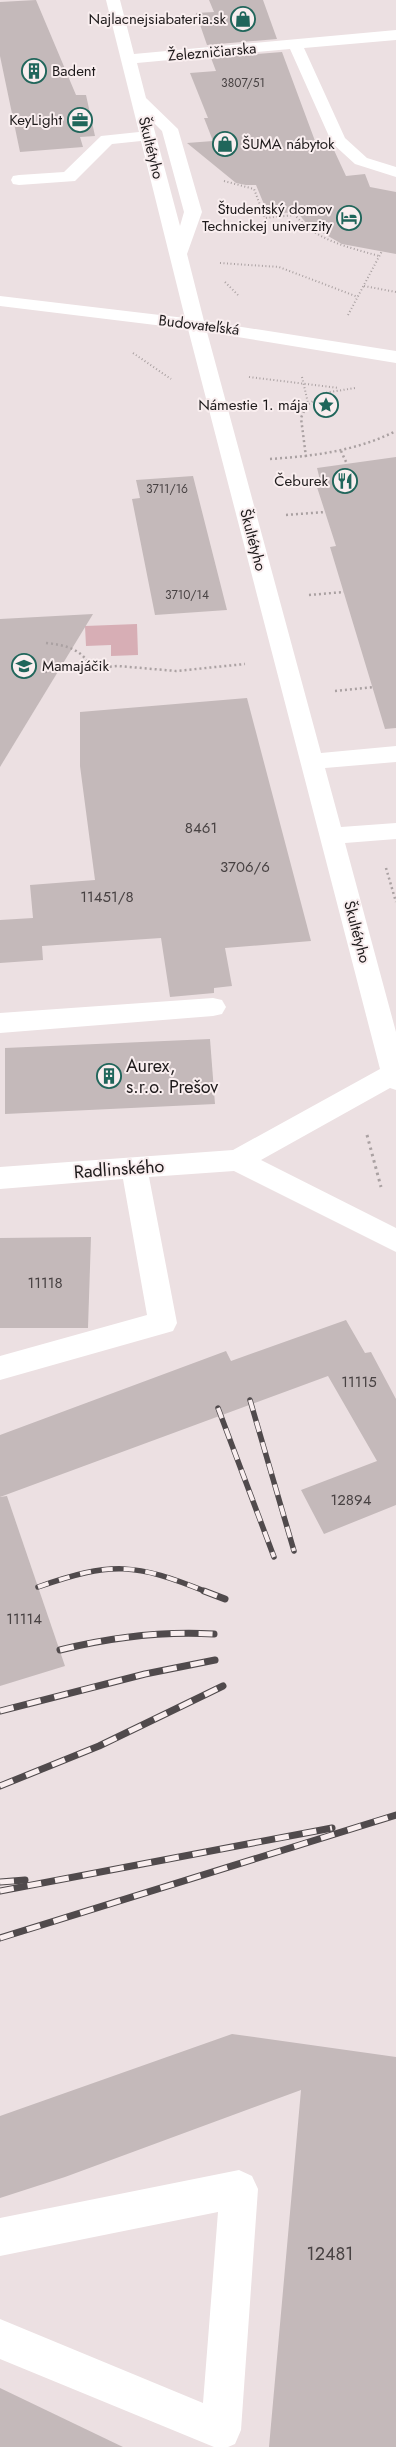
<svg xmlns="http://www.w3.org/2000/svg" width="396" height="2447" viewBox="0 0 396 2447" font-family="Jost,sans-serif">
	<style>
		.green { fill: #d7aeb5 }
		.building { fill: #c4b9ba }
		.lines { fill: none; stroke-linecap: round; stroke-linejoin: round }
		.path-far2 { stroke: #aaa1a2; stroke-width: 2; stroke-dasharray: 1 2.5; stroke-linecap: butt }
		.path-far1 { stroke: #aaa1a2; stroke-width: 2.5; stroke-dasharray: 2 3; stroke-linecap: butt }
		.path { stroke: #aaa1a2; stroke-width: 3; stroke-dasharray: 2.5 4; stroke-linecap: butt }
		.minor { fill: #fff; fill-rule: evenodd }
		.rail-far1-casing { stroke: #504a4c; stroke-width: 5.5 }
		.rail-casing { stroke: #504a4c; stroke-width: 7 }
		.rail-far1 { stroke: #f9eeef; stroke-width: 4; stroke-dasharray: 11; stroke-linecap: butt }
		.rail { stroke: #f9eeef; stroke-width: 5; stroke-dasharray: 14; stroke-linecap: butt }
		.labels { text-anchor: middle; stroke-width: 4; stroke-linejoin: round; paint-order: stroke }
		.far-number-label { font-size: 12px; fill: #484243 }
		.far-poi-label { font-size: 15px; fill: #1e1a1b; stroke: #f9eeef; text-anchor: end }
		.far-street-label { font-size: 15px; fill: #1e1a1b; stroke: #f9eeef }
		.number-label { font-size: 15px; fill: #484243 }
		.poi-label { font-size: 18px; fill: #1e1a1b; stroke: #f9eeef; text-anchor: start }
		.street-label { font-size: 18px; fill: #1e1a1b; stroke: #f9eeef }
		.near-number-label { font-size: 18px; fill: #484243 }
	</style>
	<rect width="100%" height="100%" fill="#ece0e2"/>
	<!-- green -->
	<path class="green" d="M137,624l1,31 -27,1v-11l-25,1 -1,-20z"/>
	<!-- building -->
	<g class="building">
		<path d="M36,0l40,95h10l9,41 -15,1 3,10 -63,5 -20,-96v-54z"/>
		<path d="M209,0h54l14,39 -70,6 -11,-32 18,-1z"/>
		<path d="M282,52l36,97 15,-1 13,28 19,-2 5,13 26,5v62l-54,-10 -35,-20 -10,-12 -29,2 -12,-29h-10l-10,-2 -49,-40 26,-2 -9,-23h4l-18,-45 26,-2 -5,-13z"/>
		<path d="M396,457v271l-11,1 -55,-182 6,-1 -20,-62h5l-4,-16z"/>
		<path d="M193,476l34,134 -72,5 -23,-116 8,-1 -4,-18z"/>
		<path d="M93,614l-93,153v-148z"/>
		<path d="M247,698l64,243 -86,7 7,38 -18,2v5l-44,4 -9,-59 -119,8 1,14 -43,3v-43l33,-2 -3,-33 65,-5 -15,-114v-54z"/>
		<path d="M210,1039l5,65 -210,10v-66z"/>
		<path d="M91,1237l-3,91h-88v-90z"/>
		<path d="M346,1320l19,33 6,-1 25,47v106l-72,29 -23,-44 76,-29 -49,-85 -328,121v-62l226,-84 5,10z"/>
		<path d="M7,1496l58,170 -65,20v-189z"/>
		<path d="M232,2034l164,23v390h-127l32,-357 -236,87 -65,21v-82z"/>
		<path d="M0,2388l123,59h-123z"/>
	</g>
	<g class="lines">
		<!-- path-far2 -->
		<g class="path-far2">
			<path d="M224,181l30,8 11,29 30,-3c22,26 53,32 84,41"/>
			<path d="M220,263l59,4 79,30"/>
			<path d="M225,282l13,13"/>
			<path d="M364,286l32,6"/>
			<path d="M348,315l34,-64"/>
			<path d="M133,353l38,26"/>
			<path d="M249,377l90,11"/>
			<path d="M302,377l6,26"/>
			<path d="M306,406l18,-13 31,-5"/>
		</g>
		<!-- path-far1 -->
		<g class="path-far1">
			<path d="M341,451l6,13"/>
			<path d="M306,457l-5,-39 6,-14"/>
			<path d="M270,459c44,-3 86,-8 126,-28"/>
			<path d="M286,515l39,-3"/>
			<path d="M309,595l35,-3"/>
			<path d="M46,643c19,2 37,6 45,25"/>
			<path d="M45,672l73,-6 58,5 69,-7"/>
			<path d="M335,691l39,-4"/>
			<path d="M386,868l10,34"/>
		</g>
		<!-- path -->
		<path class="path" d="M367,1135l14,52"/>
		<!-- minor -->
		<g class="minor">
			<path d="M106,0h14l14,54 262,-24v10l-92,8 41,90 22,20 29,9v10l-41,-13 -23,-21 -42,-94 -153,14 9,35 32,31 24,83 -15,42 17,67 192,30v12l-189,-31 114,421 75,-7v16l-71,6 16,59 55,-4v16l-51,4 51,189v58l-6,-2 -129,72 135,68v24l-162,-81 -85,6 28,146 -4,8 -173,49v-24l147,-41 -24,-136 -123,10v-22l233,-17 147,-81 -192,-740 -188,-23v-10l185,22 -44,-177 -29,3 -37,37 -56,4 -6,-1 -2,-4 2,-4 6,-1 45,-3 37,-36 38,-4zM152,121l10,10 22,81 -4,14z"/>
			<path d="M213,998l9,2 4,7 -4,7 -9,2 -213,17v-20z"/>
			<path d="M239,2170l13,6 6,13 -17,241 -6,14 -7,3h-14l-214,-88v-40l203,84 15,-191 -218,44v-38z"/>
		</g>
		<defs>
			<g id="rail-far1">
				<path d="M250,1400l44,151"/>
				<path d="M218,1408l56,149"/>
				<path d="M38,1587c74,-26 97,-24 169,5"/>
			</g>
			<g id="rail">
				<path d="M204,1591l21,8"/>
				<path d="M60,1650c52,-13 101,-19 154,-16"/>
				<path d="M0,1711l145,-37 70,-14"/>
				<path d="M0,1786l99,-40 124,-60"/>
				<path d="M0,1882l25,-2"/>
				<path d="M0,1891l332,-63"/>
				<path d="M0,1938l396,-123"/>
			</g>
		</defs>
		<!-- rail-far1 casing -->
		<use href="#rail-far1" class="rail-far1-casing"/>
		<!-- rail casing -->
		<use href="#rail" class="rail-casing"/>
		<!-- rail-far1 -->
		<use href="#rail-far1" class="rail-far1"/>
		<!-- rail -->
		<use href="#rail" class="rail"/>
	</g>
	<!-- icons -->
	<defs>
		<symbol id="shop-ring" viewBox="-11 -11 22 22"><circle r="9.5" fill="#f9eeef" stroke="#20665b" stroke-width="1.5"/><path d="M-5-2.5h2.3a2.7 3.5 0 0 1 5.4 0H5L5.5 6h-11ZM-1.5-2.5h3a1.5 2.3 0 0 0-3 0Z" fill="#20665b"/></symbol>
		<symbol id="building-ring" viewBox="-11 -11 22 22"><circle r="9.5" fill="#f9eeef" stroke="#20665b" stroke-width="1.5"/><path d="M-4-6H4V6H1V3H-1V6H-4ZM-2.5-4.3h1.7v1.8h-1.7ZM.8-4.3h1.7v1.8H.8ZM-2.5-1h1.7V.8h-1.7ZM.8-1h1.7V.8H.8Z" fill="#20665b"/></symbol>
		<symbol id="office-ring" viewBox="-11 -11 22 22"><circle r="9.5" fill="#f9eeef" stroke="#20665b" stroke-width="1.5"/><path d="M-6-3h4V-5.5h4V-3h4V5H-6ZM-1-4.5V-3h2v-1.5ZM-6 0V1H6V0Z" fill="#20665b"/></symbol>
		<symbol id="hotel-ring" viewBox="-11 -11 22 22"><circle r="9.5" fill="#f9eeef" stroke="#20665b" stroke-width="1.5"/><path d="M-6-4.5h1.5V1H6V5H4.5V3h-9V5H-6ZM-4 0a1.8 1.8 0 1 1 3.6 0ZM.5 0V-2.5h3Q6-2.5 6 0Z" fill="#20665b"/></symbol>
		<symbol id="sight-ring" viewBox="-11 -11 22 22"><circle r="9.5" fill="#f9eeef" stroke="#20665b" stroke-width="1.5"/><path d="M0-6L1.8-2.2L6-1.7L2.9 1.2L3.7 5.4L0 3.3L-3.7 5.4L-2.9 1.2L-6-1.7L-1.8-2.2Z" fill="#20665b"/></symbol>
		<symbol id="restaurant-ring" viewBox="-11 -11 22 22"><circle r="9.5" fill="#f9eeef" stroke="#20665b" stroke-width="1.5"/><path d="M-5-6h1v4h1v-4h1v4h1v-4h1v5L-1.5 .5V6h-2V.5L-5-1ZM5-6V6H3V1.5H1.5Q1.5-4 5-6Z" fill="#20665b"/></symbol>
		<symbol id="school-ring" viewBox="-11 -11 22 22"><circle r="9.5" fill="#f9eeef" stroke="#20665b" stroke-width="1.5"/><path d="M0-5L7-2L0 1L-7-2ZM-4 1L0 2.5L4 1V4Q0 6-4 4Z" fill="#20665b"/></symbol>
	</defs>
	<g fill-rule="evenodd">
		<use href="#shop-ring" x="229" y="5" width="28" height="28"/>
		<use href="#building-ring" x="20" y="57" width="28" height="28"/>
		<use href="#office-ring" x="66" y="106" width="28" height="28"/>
		<use href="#shop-ring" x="211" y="130" width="28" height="28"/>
		<use href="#hotel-ring" x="335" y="204" width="28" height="28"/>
		<use href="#sight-ring" x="312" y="391" width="28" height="28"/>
		<use href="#restaurant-ring" x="331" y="467" width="28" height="28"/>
		<use href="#school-ring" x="10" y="652" width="28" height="28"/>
		<use href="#building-ring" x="95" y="1062" width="28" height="28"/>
	</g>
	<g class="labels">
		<!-- far-number labels -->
		<g class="far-number-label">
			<text x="243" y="87">3807/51</text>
			<text x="167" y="493">3711/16</text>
			<text x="187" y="599">3710/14</text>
		</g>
		<!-- far-poi labels -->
		<g class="far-poi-label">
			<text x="226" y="24">Najlacnejsiabateria.sk</text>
			<text x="52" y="76" text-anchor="start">Badent</text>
			<text x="62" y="125">KeyLight</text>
			<text x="242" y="149" text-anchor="start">ŠUMA nábytok</text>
			<text x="332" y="214">Študentský domov<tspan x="332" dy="17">Technickej univerzity</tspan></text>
			<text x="308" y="410">Námestie 1. mája</text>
			<text x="328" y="486">Čeburek</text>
			<text x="42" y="671" text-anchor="start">Mamajáčik</text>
		</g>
		<!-- far-street labels -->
		<g class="far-street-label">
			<text transform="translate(212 52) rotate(-5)" y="5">Železničiarska</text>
			<text transform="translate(151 148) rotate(76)" y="5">Škultétyho</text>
			<text transform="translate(199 325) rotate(7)" y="5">Budovateľská</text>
			<text transform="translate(253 540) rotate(75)" y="5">Škultétyho</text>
			<text transform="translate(357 932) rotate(75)" y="5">Škultétyho</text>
		</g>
		<!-- number labels -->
		<g class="number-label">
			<text x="201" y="833">8461</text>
			<text x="245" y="872">3706/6</text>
			<text x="107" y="902">11451/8</text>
			<text x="45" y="1288">11118</text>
			<text x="359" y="1387">11115</text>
			<text x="351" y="1505">12894</text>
			<text x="24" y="1624">11114</text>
		</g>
		<!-- poi labels -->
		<g class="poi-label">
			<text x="126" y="1072">Aurex,<tspan x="126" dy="21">s.r.o. Prešov</tspan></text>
		</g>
		<!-- street labels -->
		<g class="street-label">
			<text transform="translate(119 1169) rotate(-4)" y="6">Radlinského</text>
		</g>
		<!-- near-number labels -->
		<g class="near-number-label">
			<text x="330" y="2260">12481</text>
		</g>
	</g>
</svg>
